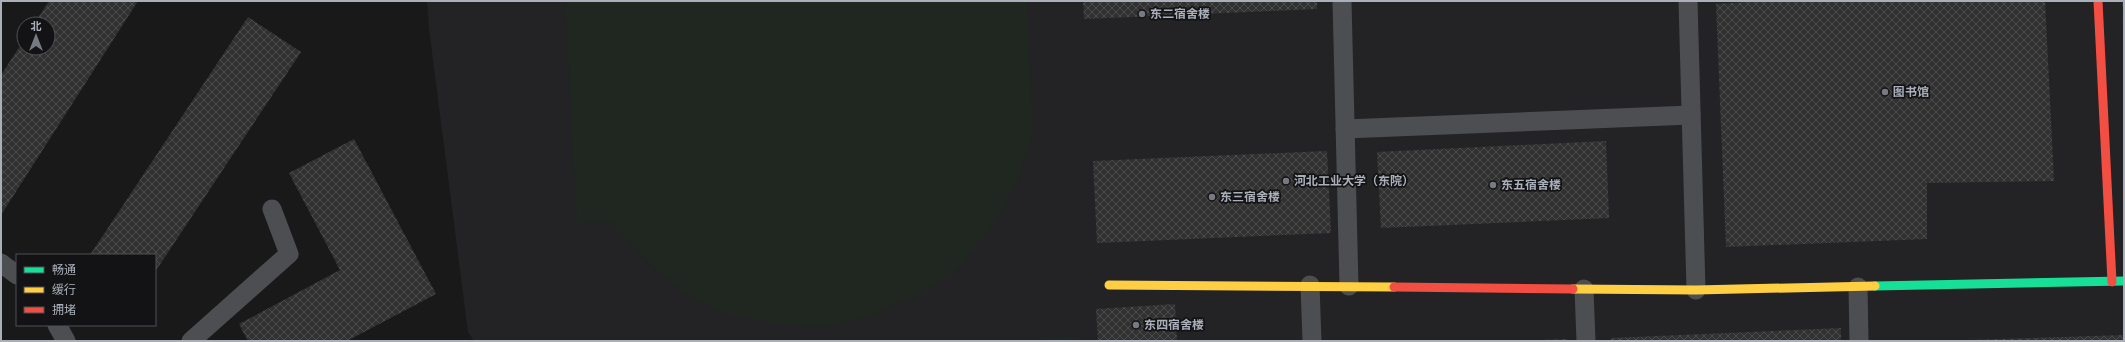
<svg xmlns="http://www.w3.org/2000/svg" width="2125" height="342" viewBox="0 0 2125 342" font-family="Manrope,'Noto Sans SC',sans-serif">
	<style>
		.built { fill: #232325 }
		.grass { fill: #1f2720 }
		.park { fill: url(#park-crowns) }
		.building { fill: url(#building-cross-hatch) }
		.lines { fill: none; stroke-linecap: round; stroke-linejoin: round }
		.lane { stroke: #4d4e52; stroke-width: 19 }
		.fast { stroke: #16e098; stroke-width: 9 }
		.slow { stroke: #ffcf43; stroke-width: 9 }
		.jam { stroke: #f24e42; stroke-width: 9 }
		.poi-dot { fill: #777a82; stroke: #131315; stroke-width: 1.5 }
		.labels { text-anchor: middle; stroke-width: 3.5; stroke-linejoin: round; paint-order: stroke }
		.poi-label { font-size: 12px; font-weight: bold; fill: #aaafba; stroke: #131315; text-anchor: start }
	</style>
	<defs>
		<pattern id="park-crowns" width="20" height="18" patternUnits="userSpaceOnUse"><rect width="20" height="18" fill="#1f2720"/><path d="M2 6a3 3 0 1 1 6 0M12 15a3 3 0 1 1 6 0" fill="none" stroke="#3d443e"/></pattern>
		<pattern id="building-cross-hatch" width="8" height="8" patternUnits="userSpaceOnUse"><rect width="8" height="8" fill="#313131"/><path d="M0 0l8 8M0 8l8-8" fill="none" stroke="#4c4c4d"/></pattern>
	</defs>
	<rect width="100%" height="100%" fill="#191919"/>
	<!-- built -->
	<path class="built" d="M427,1h1697v340h-1650l-6,-9 -39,-303z"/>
	<!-- grass -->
	<g class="grass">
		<path d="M565,1h462l6,131 -16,51 -30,50 -29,35 -42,28 -46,20 -47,11 -46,-3 -49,-10 -37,-17 -36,-28 -32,-31 -11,-16 -35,1z"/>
		<path d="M1075,336v5h-82z"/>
	</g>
	<!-- park -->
	<path class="park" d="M2122,1h2v54z"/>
	<!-- building -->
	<g class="building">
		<path d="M49,1h89l-137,214v-140l23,-35v8h24v-24h-14z"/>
		<path d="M1083,1h234v8l-233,10z"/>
		<path d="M1764,1h281l9,180 -127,2v56l-201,8 -10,-243z"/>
		<path d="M248,17l53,35 -146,220v-17h-65z"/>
		<path d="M354,139l82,155 -89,47h-99l-9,-17 101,-54 -51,-97z"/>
		<path d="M1606,141l3,77 -228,10 -4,-76z"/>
		<path d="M1327,151l4,82 -234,10 -4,-82z"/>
		<path d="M1175,304l2,37h-79l-2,-32z"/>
		<path d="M1841,328v13h-230v-3z"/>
		<path d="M2124,335v6h-156v-1z"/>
		<path d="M1567,339v2h-27v-1z"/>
	</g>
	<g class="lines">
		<!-- lane -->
		<g class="lane">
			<path d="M1342,1l7,285"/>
			<path d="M1688,1l8,289"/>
			<path d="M1345,129l346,-14"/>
			<path d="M1,263l16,12"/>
			<path d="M1310,285l2,56"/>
			<path d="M1858,287l1,54"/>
			<path d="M1584,289l2,52"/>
			<path d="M57,325l9,16"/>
			<path d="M191,341l98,-87 -17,-45"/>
		</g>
		<!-- fast -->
		<path class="fast" d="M1875,286l249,-5"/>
		<!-- slow -->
		<g class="slow">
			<path d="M1109,285l285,2"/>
			<path d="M1573,289l123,1 179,-4"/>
		</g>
		<!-- jam -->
		<g class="jam">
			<path d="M2098,1l14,281"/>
			<path d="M1394,287l179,2"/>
		</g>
	</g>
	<!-- markers -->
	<g class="poi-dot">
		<circle cx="1142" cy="14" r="4"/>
		<circle cx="1885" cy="92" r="4"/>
		<circle cx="1286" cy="181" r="4"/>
		<circle cx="1493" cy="185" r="4"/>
		<circle cx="1212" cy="197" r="4"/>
		<circle cx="1136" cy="325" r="4"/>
	</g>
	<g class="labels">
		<!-- poi labels -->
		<g class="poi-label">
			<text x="1150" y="18">东二宿舍楼</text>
			<text x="1893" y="96">图书馆</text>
			<text x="1294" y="185">河北工业大学（东院）</text>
			<text x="1501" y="189">东五宿舍楼</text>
			<text x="1220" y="201">东三宿舍楼</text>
			<text x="1144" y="329">东四宿舍楼</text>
		</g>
	</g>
	<!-- border -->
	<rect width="2125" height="342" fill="none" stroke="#aaafba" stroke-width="4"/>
	<!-- legend -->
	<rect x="16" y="254" width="140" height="72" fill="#131315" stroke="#4f5157"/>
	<rect x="24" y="267" width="20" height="6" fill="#16e098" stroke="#4f5157"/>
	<text x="52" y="274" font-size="12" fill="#aaafba">畅通</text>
	<rect x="24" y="287" width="20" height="6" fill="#ffcf43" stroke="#4f5157"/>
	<text x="52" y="294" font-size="12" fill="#aaafba">缓行</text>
	<rect x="24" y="307" width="20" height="6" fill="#f24e42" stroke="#4f5157"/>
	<text x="52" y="314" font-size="12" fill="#aaafba">拥堵</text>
	<!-- north arrow -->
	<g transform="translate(36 36)"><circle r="19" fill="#131315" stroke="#4f5157"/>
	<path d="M0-3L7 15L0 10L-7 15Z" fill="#777a82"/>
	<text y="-6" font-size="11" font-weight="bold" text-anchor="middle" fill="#aaafba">北</text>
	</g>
</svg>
